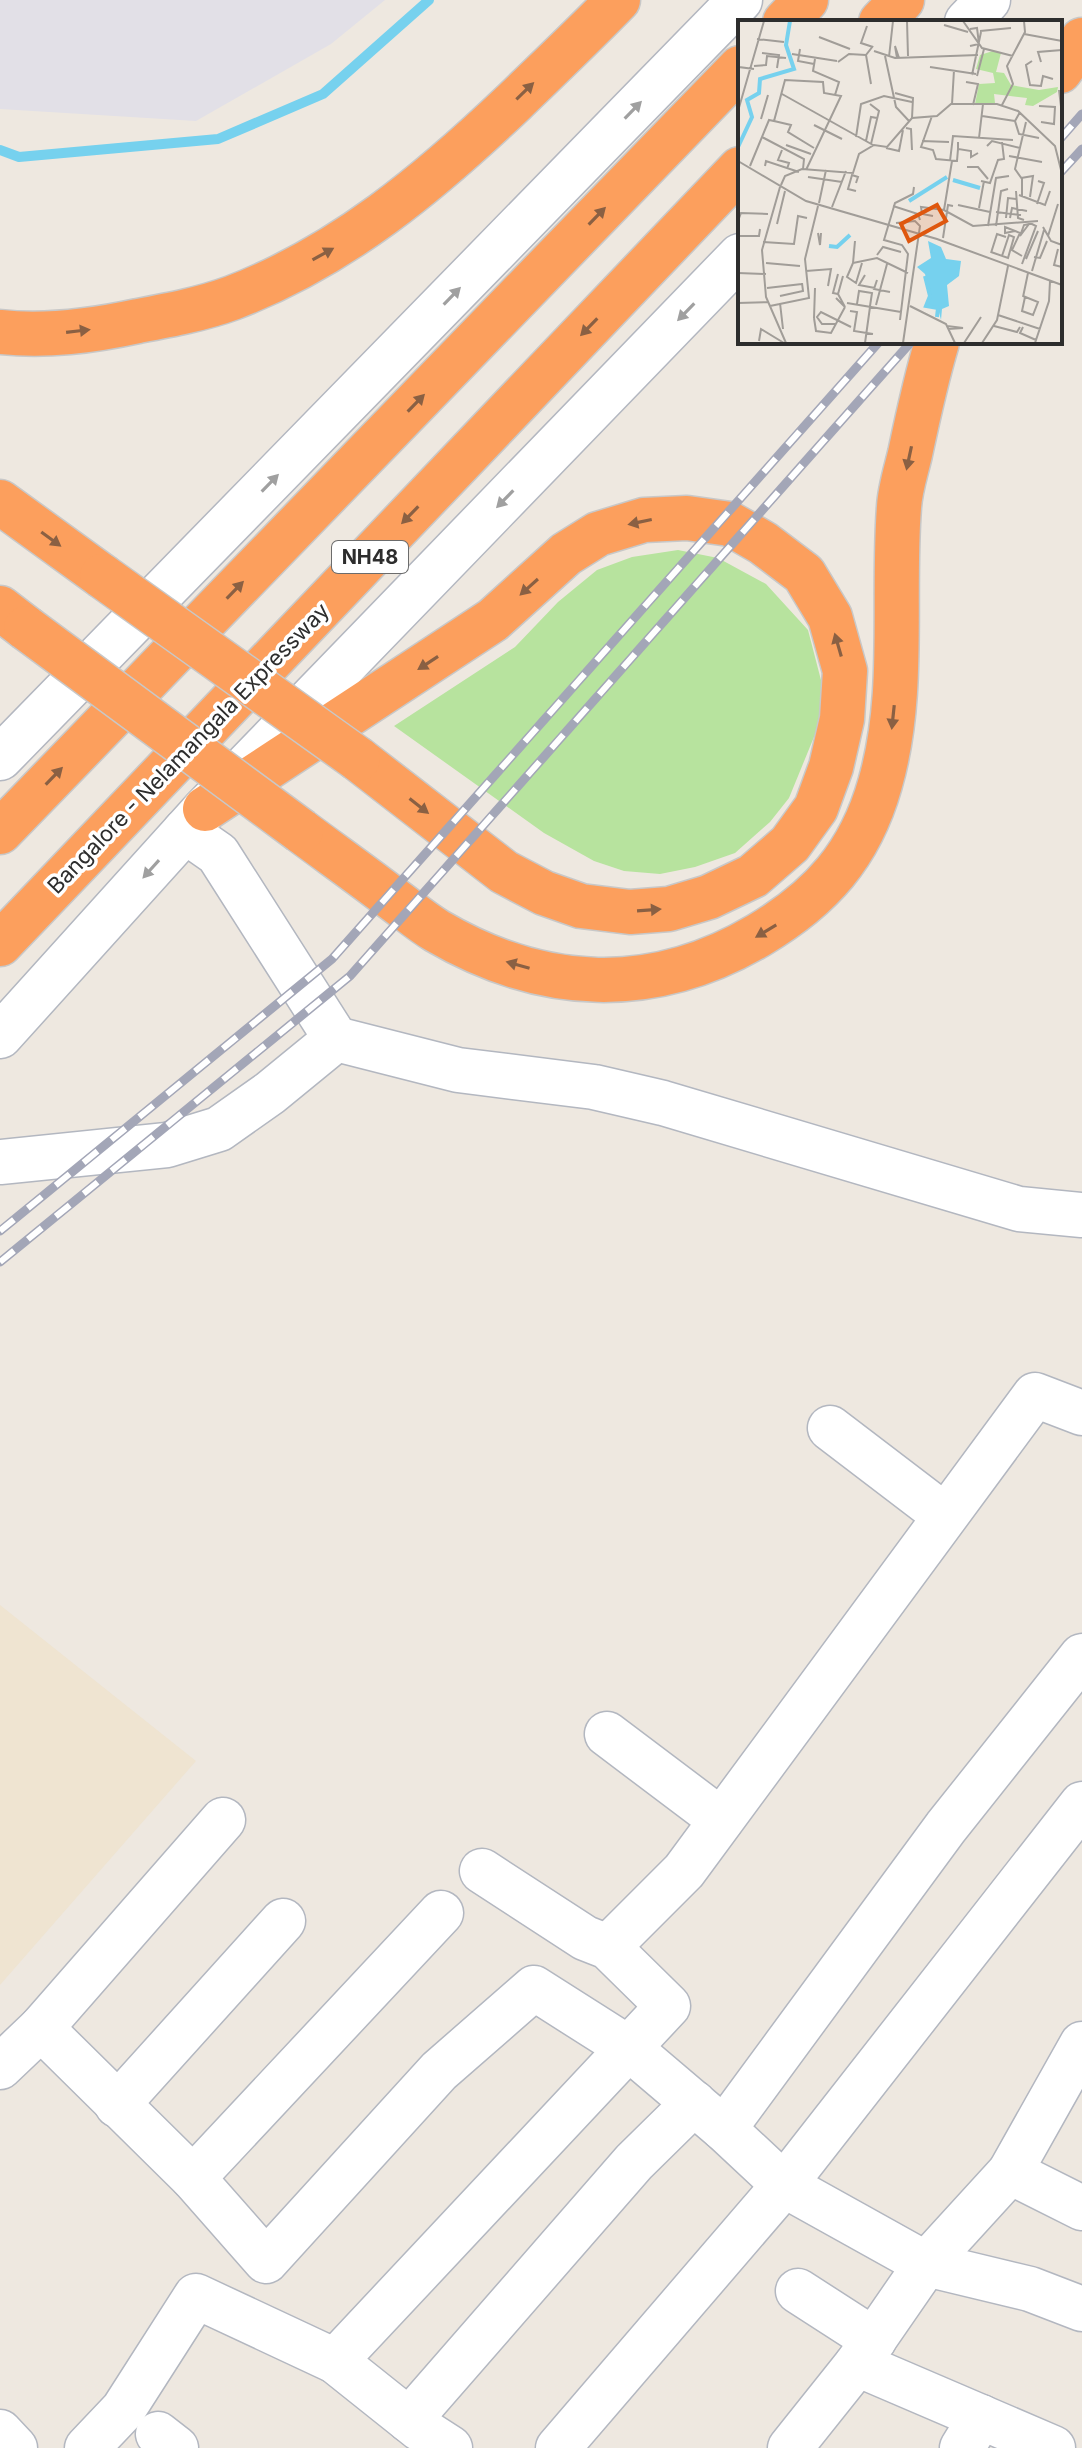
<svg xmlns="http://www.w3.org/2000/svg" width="1082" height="2448" viewBox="0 0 1082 2448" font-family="Inter,sans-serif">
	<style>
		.industrial { fill: #e2e0e7 }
		.education { fill: #efe4d1 }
		.green { fill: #b7e39e }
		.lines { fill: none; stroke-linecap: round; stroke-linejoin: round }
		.stream { stroke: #76d1ee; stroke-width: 10 }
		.minor-casing { stroke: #b3b7c0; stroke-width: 47 }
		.highway-casing { stroke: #c8c8c8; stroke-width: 47 }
		.minor { stroke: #fff; stroke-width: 44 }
		.highway { stroke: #fc9f5d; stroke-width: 44 }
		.rail-casing { stroke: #a3a6b7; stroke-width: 9 }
		.rail { stroke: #fff; stroke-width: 6; stroke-dasharray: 18; stroke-linecap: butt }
		.highway-bridge-casing { stroke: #c8c8c8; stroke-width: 47; stroke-linecap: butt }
		.highway-bridge { stroke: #fc9f5d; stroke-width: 44 }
		.oneway { fill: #8a6043 }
		.oneway2 { fill: #a0a0a0 }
		.labels { text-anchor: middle; stroke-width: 7; stroke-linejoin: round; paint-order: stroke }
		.shield { fill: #fff; stroke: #6c6c6c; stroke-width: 2 }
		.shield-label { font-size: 20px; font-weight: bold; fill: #2d2d2d }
		.street-label { font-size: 22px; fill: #2d2d2d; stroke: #fff }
		.inset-river { fill: none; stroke: #76d1ee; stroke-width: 4 }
		.inset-road { fill: none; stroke: #a19d98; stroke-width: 2 }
		.view { fill: #df570e; fill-opacity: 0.15; stroke: #df570e; stroke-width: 4 }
		.inset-edge { fill: none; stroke: #2d2d2d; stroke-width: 4 }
	</style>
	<rect width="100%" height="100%" fill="#eee8e0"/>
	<!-- industrial -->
	<path class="industrial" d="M0,0h385l-54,44 -135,77 -196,-12z"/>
	<!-- education -->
	<path class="education" d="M0,1605l196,156 -196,224z"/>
	<!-- green -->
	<path class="green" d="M678,550l40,8 48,26 42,46 14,54 1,31 -34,83 -19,24 -35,31 -40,14 -35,7 -36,-3 -30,-10 -50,-28 -150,-107 121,-79 43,-45 39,-32 35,-13z"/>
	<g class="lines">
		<!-- stream -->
		<path class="stream" d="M0,150l19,7 199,-18 105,-45 106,-94"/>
		<defs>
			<g id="minor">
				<path d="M967,22l21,-22"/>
				<path d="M0,758l740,-758"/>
				<path d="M185,831l33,23 118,185 122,31 136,17 69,16 356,106 63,6"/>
				<path d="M0,1036l205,-227 535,-553"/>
				<path d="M0,1162l167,-17 52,-16 51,-36 66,-54"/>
				<path d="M830,1428l114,87"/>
				<path d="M607,1734l114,86"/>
				<path d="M608,1947l76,-76 351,-476 47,18"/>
				<path d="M41,2028l152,150 73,83 173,-190 95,-83 96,61 94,80 60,56 142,79 104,25 52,20"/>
				<path d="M0,2067l41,-39 182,-208"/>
				<path d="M117,2105l166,-184"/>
				<path d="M724,2129l222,-302 136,-171"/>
				<path d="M1010,2172l72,36"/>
				<path d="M193,2178l248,-265"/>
				<path d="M798,2291l76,49"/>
				<path d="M335,2361l333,-355 -60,-59 -23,-9 -103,-67"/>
				<path d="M857,2364l196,84"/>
				<path d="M409,2420l225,-258 60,-59"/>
				<path d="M0,2432l15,16"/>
				<path d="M158,2434l18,14"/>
				<path d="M87,2448l36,-38 73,-114 139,65 84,67 31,20"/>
				<path d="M558,2448l226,-263 298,-381"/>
				<path d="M790,2448l67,-84 69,-100 84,-92 72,-128"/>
				<path d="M962,2448l19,-31"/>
			</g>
			<g id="highway">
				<path d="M785,22l21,-22"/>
				<path d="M881,22l21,-22"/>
				<path d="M1060,71l22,-31"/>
				<path d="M0,332c47,5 92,-1 138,-11 32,-6 64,-12 94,-23 110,-42 198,-116 282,-196 35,-34 70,-67 104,-102"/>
				<path d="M0,502l102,74"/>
				<path d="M0,608l26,20"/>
				<path d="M205,809l288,-189 73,-66 32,-20 46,-14 43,-2 43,6 33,19 41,31 26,43 15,54 -3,48 -11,48 -15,41 -26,36 -37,32 -44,21 -40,12 -39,3 -49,-6 -37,-13 -40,-21 -146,-113"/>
				<path d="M301,831c31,23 62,45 92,68 15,11 29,23 44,32 106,62 216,67 322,4 62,-37 101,-80 121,-151 26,-90 12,-185 19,-277 1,-18 7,-36 11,-53 8,-38 16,-75 27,-112"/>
				<path d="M0,832l740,-764"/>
				<path d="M0,944l740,-775"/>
			</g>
		</defs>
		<!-- minor casing -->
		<use href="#minor" class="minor-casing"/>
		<!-- highway casing -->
		<use href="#highway" class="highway-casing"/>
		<!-- minor -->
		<use href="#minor" class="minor"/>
		<!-- highway -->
		<use href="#highway" class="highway"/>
		<defs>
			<g id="rail">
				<path d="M1060,139l22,-25"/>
				<path d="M1060,173l22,-24"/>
				<path d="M0,1231l332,-272 547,-617"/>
				<path d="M0,1262l350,-286 561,-634"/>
			</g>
		</defs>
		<!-- rail casing -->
		<use href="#rail" class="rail-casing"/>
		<!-- rail -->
		<use href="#rail" class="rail"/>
		<defs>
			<g id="highway-bridge">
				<path d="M102,576l256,183"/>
				<path d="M26,628l275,203"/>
			</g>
		</defs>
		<!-- highway-bridge casing -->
		<use href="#highway-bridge" class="highway-bridge-casing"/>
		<!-- highway-bridge -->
		<use href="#highway-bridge" class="highway-bridge"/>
	</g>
	<!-- one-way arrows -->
	<defs><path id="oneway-solid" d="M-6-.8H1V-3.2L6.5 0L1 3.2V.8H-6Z" transform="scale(2)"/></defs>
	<g class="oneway">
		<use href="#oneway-solid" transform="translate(525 91) rotate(-44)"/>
		<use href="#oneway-solid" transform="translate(597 216) rotate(-46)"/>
		<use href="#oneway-solid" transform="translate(323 254) rotate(-29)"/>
		<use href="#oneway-solid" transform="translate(589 327) rotate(134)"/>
		<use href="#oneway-solid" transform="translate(78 331) rotate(-7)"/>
		<use href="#oneway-solid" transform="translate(416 403) rotate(-46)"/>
		<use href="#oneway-solid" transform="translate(909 458) rotate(102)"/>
		<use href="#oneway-solid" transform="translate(410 515) rotate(134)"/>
		<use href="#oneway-solid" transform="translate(640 522) rotate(168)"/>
		<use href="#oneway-solid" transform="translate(51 539) rotate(36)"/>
		<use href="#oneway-solid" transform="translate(529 587) rotate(138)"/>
		<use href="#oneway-solid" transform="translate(235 590) rotate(-46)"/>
		<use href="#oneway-solid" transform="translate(838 645) rotate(-106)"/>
		<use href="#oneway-solid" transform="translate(428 663) rotate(147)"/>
		<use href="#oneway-solid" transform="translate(893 717) rotate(96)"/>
		<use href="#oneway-solid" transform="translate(54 776) rotate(-46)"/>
		<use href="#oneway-solid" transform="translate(419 806) rotate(38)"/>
		<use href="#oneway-solid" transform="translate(649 910) rotate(-4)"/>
		<use href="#oneway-solid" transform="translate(766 931) rotate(149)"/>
		<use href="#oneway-solid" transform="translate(518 965) rotate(-164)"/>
	</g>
	<g class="oneway2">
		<use href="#oneway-solid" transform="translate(633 110) rotate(-46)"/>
		<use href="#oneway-solid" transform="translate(452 296) rotate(-46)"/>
		<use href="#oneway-solid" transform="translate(686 312) rotate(134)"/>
		<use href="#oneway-solid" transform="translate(270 483) rotate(-46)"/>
		<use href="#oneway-solid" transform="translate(505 499) rotate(134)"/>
		<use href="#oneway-solid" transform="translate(151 869) rotate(132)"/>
	</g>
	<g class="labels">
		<!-- shield labels -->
		<rect class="shield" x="332" y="541" width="76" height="32" rx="6"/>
		<g class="shield-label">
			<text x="370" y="564">NH48</text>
		</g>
		<!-- street labels -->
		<g class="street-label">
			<text transform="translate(188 748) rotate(-46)" y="8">Bangalore - Nelamangala Expressway</text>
		</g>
	</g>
	<!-- overview -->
	<g transform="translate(738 20)">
		<rect width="324" height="324" fill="#eee8e0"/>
		<path d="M255,31l8,2 -5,19 8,1 7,12 28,5 19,-3 -1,5 -24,14 -8,-1 2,-7 -33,-4 1,9 -20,1 4,-20 16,-1 -2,-10 -17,-4 4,-14z" fill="#b7e39e"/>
		<path d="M190,221l13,6 5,12 15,2 -2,15 -12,9 2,21 -7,3 -1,11 -3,-12 -11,-3 3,-9 -5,-22 -8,-7 14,-9z" fill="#76d1ee"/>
		<path class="inset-river" d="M0,127l14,-30 -5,-17 12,-7 1,-14 34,-10 -8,-24 4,-24M215,160l27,8M171,181l38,-24M91,226l8,1 13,-12M187,256l5,20 -4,10 12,2 -1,9"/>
		<path class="inset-road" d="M169,1l1,35M225,1l19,27 31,8M206,5l24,7M129,6l-6,17 12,4M242,11l31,-3M286,14l38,7M81,17l31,12M19,19l27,3M232,26l9,-2 -2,-16 -7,1M62,29l-2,12 16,3M136,31l21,7 83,-3M24,33l17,2 -2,13M54,34l45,7M147,36l11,51 13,14M0,37l1,10 15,2M151,37l4,-36M159,38l-2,-12 4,12M77,39l-2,12 26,11 -4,13M294,41l-6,4 4,20 11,1 2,-10 10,3M100,42l11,-8 17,1M303,42l-3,-10 24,-2M16,46l12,-1 1,-9 19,2M192,47l46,7M234,55l9,-43M239,56l7,-27M228,62l12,2 -5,21M133,64l-5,-29 7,-9M321,70l3,25M157,73l18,5 -1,20M44,74l91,51M132,84l9,7 -8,33M214,84l2,-34M264,85l11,-21 -6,-18 18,-34 -1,-11M301,86l16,1 -1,17 -13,-2M0,91l26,-90M282,92l-5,9 4,13 20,4M194,96l-11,31 12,3 3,9 21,2 1,-12M244,96l33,5M23,99l7,-24M36,101l17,4 -3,7 26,16M76,105l28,14M168,108l5,1 1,21M24,117l42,22 -1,10M118,117l5,-33 23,-8 28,6M241,118l4,-34M128,121l5,-24 6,1M184,121l27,1M220,122v7l13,2v6l7,-4M48,125l25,9M249,126l5,-5 28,7M148,128l13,3 4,-21M44,130l-4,10 11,3 -2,6M271,136l33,6M0,141l68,40 131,38 125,46M212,141l3,-25 60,4M12,146l19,-46 5,1 11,-41 38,2 1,11 17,3 -35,74M27,146l1,-5 33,11M229,147h11l10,12M70,157l34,5M283,158l12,-2 -3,21M243,161l9,2 8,-23 6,-1 -2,-17M118,163l2,-6 -6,-2 -4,14 8,2M43,165l4,-9 17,-7 51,4 6,-19 15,-9 13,2 25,-29 25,-2 14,-12h46l21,7 37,35 7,28M42,167l-18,63 4,47 20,46M278,171l2,27 6,2M281,175l26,10 5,-14M284,176v-17l-7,-10 11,-47M81,183l7,-33M299,184l7,-21 -6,-2M220,185l32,7M155,186l25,8 2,6M94,187l14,-36M241,188l5,-27M206,190l8,-49M258,192l25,3M195,196l-11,-2 -1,-7 23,3 29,16 65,-5M268,198l2,-20 8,1M272,198l2,-10 15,3M0,201l3,-8 27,1M158,203l19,-2 5,5 -17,117M39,204l8,-33M250,206l8,-48 13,-2M258,206l5,-35 7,-2M305,207l8,14 11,4M277,211l-10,2v-6l15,6 -8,17 10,6M80,213l2,12 1,-12M0,216h21l1,-7M310,216l10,-32M205,218l5,-33 5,1M117,221l-2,22 24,-5 31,15M25,222l31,2 4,-28 9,2M320,229l-4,16 8,2M253,232l17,6 6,-21 -5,-2 -7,21M253,233l6,-19 9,3M139,235l6,-8 18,5M296,237l6,1 7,-17M288,239l12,-28M28,243l34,3M115,243l-6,14 9,6 6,-20M284,244l14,-38 -4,-2h-3l-5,1 -4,11 9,-12M68,251l25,-2 -3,17M294,251l12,-41M0,253l28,1M100,254l-5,19 5,1 5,-18M127,255l-6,10 16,3M139,260l-3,9 16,3M29,268l35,-4M42,276l23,-5 -1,-8M285,276l15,6 -5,13 -11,-4 3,-14M285,277l5,-24M98,278l9,9 -7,-13M0,283l30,-1M42,283l3,26M109,283l54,9M119,284l2,-13 13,2 -2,13M138,285l11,-41M32,286l39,-8 -4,-39 13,-53M172,286l36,18 9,19M112,291l7,1 -3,19 19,3M260,295l42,14M76,298l2,13 15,2 14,-26M76,298l1,-30M162,300l8,-66 -6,-9 -18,-5 11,-37 18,-9 1,-7M98,304h-14l-5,-7 4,-5 30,15M209,306l16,2 -15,1M256,306l23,6 3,-5M285,307l-3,6 16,7M21,321l2,-12 23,14M127,323l5,-36M226,323l17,-26M244,323l15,-23 11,-54M297,323l14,-42 1,-20"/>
		<path class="view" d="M199,185l9,16 -37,20 -8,-17z"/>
		<rect width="324" height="324" class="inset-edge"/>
	</g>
</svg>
